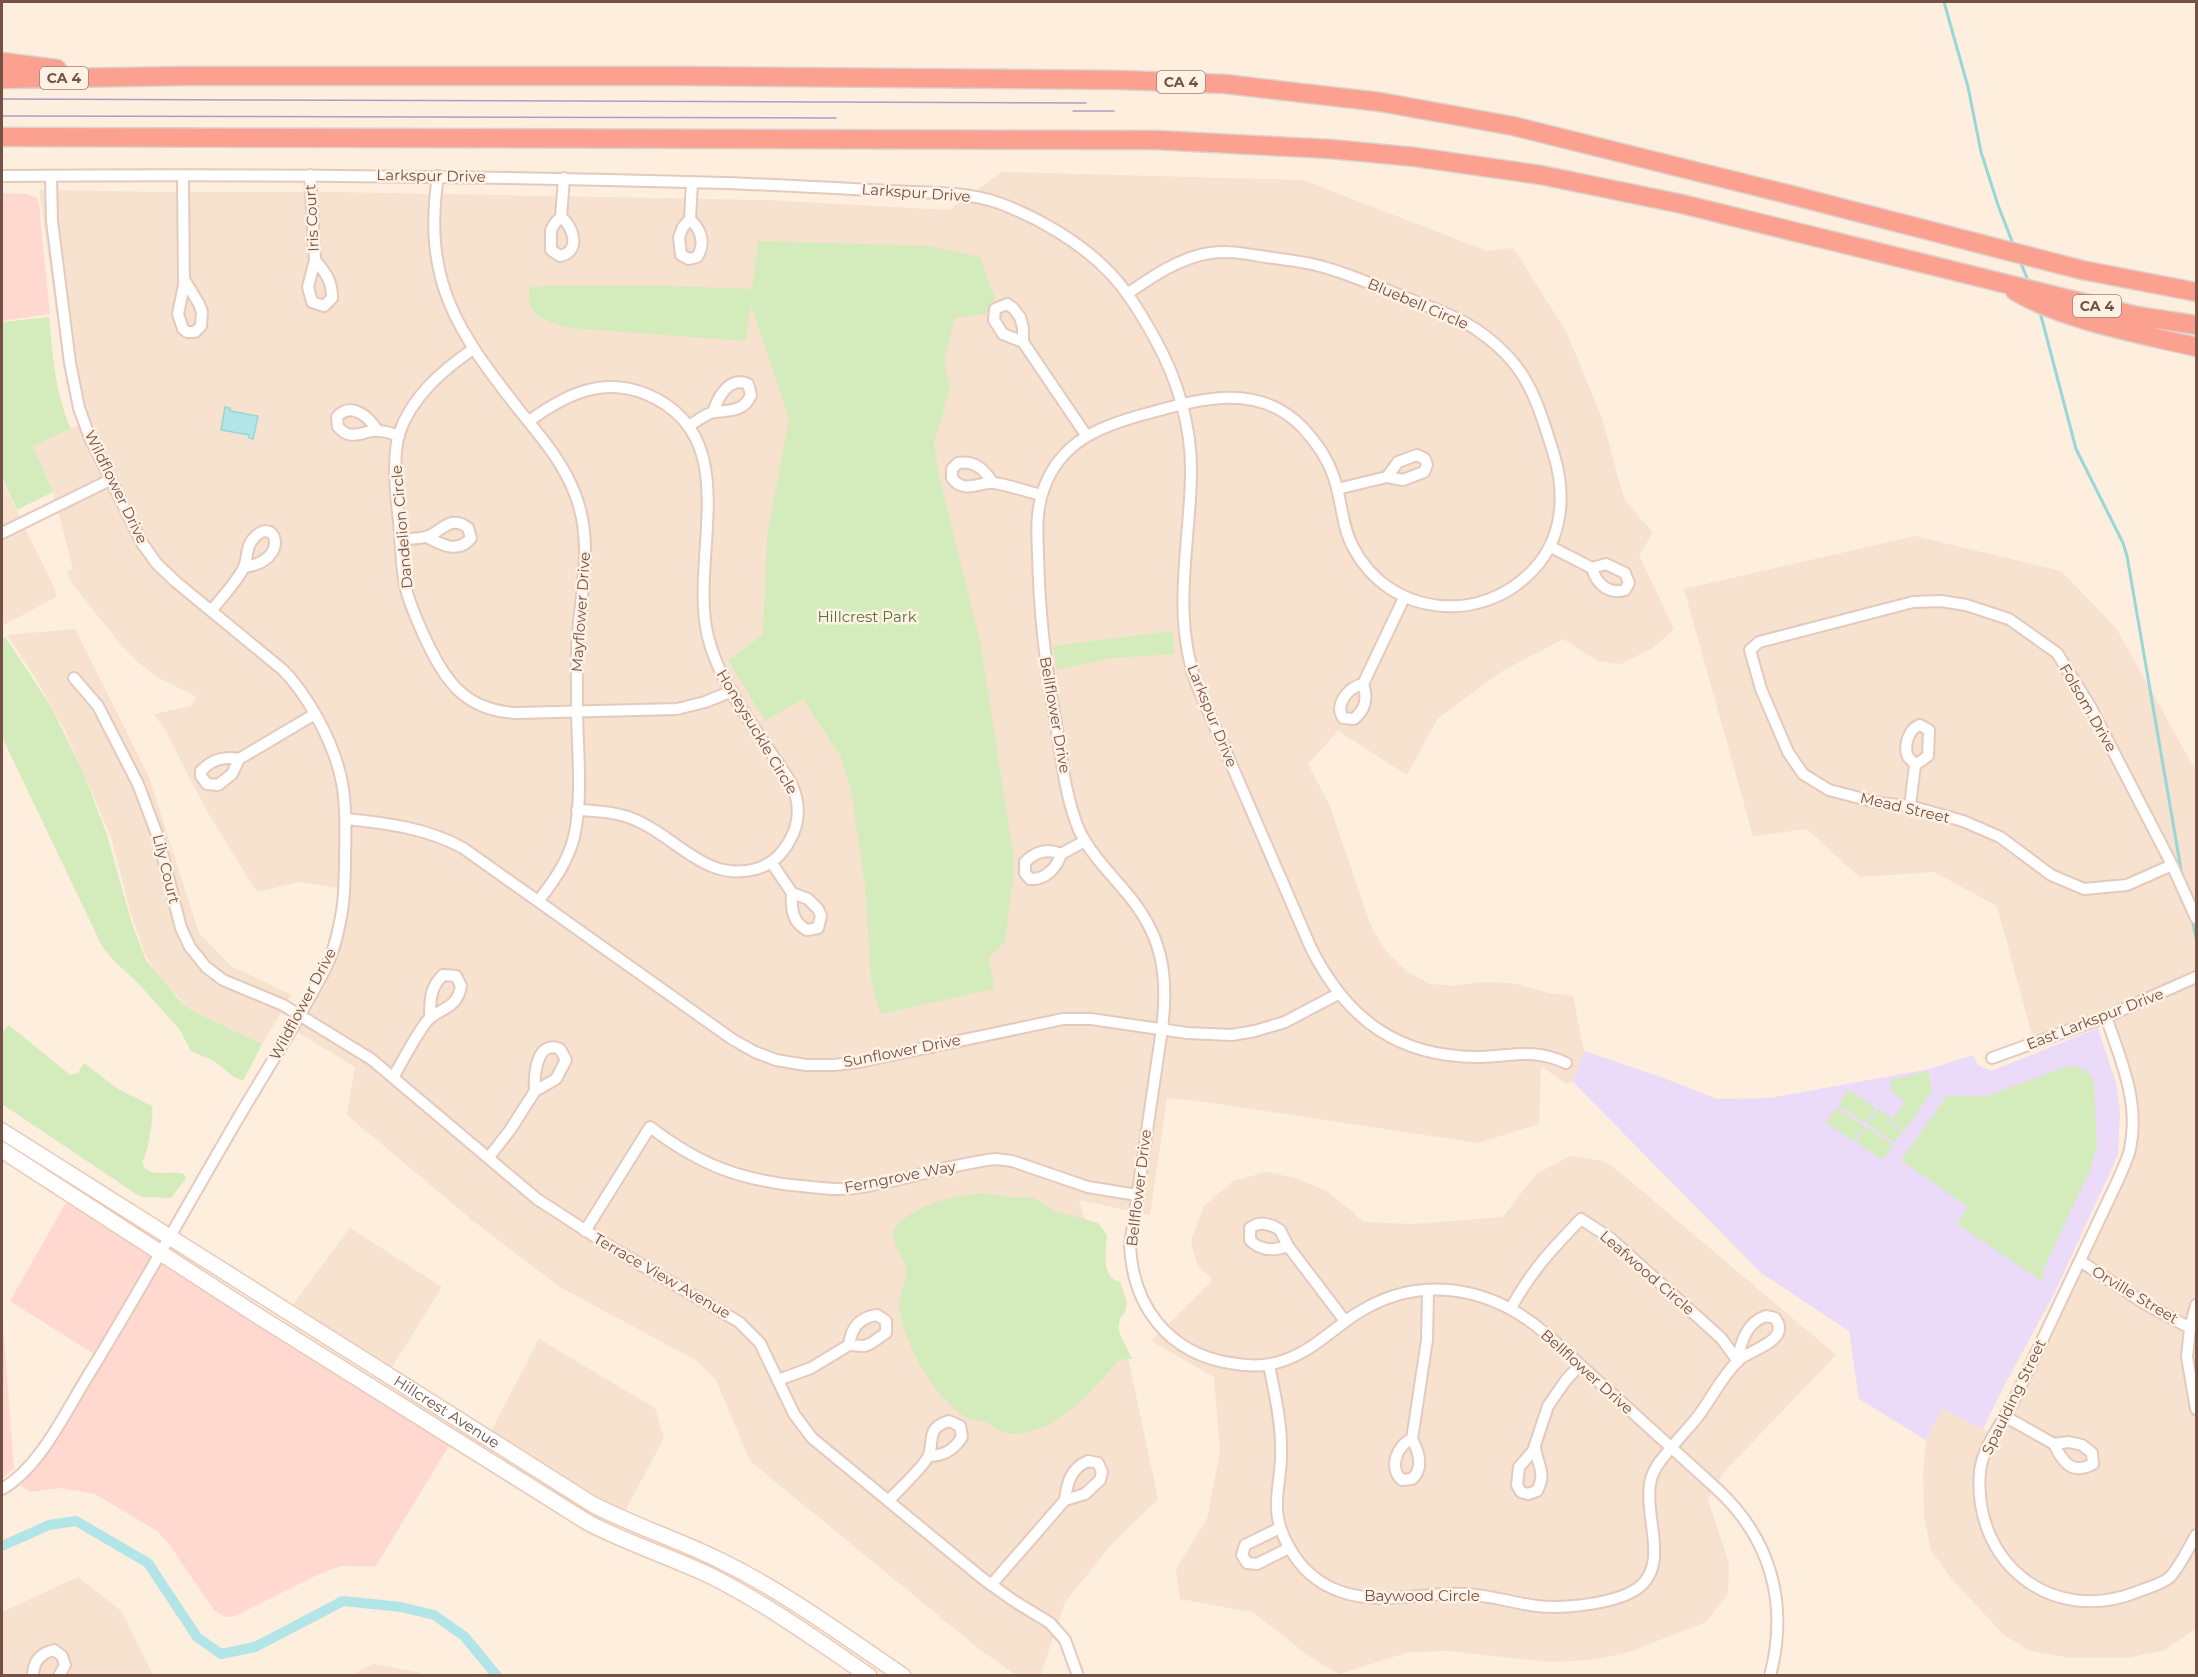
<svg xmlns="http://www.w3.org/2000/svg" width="2198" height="1677" viewBox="0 0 2198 1677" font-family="Montserrat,sans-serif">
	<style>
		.residential { fill: #f7e1cf }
		.commercial { fill: #ffd9d0 }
		.education { fill: #ebdbf9 }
		.green { fill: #d4ebbc }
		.water { fill: #b2e5e7; stroke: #97d7da; stroke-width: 1.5 }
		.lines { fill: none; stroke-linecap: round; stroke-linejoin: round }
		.stream { stroke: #97d7da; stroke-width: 3 }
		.canal { stroke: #b2e5e7; stroke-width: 10 }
		.minor-casing { stroke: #e4cabd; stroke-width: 14 }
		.secondary-casing { stroke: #e9cab9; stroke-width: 18 }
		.motorway-casing { stroke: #dbd2cf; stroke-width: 21 }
		.minor { stroke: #fff; stroke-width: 10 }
		.secondary { stroke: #fff; stroke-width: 15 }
		.motorway { stroke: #fca090; stroke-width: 18 }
		.tram { stroke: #af9dc6; stroke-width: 1.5 }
		.labels { text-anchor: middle; stroke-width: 5; stroke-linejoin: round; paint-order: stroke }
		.shield { fill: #fff2e5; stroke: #9e8175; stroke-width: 1.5 }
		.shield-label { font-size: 14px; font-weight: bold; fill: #745145 }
		.street-label { font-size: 15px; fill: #745145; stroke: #fff2e5 }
		.park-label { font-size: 15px; fill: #52753a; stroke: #fff2e5 }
	</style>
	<rect width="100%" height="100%" fill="#fdeede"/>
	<!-- residential -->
	<g class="residential">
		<path d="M1002,172l301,8 184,71 26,-3 53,83 36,87 22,81 29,34 -14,22 35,74 -21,19 -33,16 -22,-3 -35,-22 -59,31 -66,48 -31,57 -69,-44 -30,33 21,40 39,113 6,15 13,20 19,19 24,13 25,2 26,-4 31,1 37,10 24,3 11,55 -11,31 -7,2 -25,-18 -2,58 -61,19 -273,-41 -38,-4 -17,117 -71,-15 50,162 29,137 -47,46 -46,57 -24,71 -5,2h-20l-38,-27 -228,-187 -34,-81 -19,-19 -137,-74 -88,-67 -125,-105 8,-48 -61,-37 24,-40 28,-101 -47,-7 -42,10 -49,-79 -43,-83 -11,-16 37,-8 6,-9 -40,-20 -19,-15 -17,-17 -46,-58 -8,-14 6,-4 -20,-77 -20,-46 46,-21 -13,-44 -27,-191 127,2h164l435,8 184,10z"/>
		<path d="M2,481l53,108 1,8 -54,29z"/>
		<path d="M1915,536l146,35 55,57 80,143v857l-31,22 -38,8h-58l-41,-8 -24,-15 -53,-57 -20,-28 -7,-33 -1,-41 3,-36 16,-32 52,27 131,-272 2,-45 -4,-36 -17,-64 -72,25 -37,-137 -63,-34 -75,5 -52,-48 -54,7 -69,-247z"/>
		<path d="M75,629l74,148 50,156 32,33 61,29 -30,49 -71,-34 -29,-29 -17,-27 -15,-44 -19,-73 -46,-107 -29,-51 -29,-44z"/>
		<path d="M1570,1156l34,5 24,18 208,176 -112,117 -16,28 21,64 -1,30 -22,28 -77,30 -37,8 -42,2 -101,-11 -40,1 -70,22 -26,-15 -61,-47 -72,-13 -4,-30 31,-50 13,-67 -6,-75 -63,-36 62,-61 -16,-15 -6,-24 13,-35 29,-25 33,-9 29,6 32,13 37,31 49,2 90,-7 33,-43z"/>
		<path d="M350,1228l92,59 -52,83 -98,-64z"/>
		<path d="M539,1339l116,69 9,30 -40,75 -133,-82z"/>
		<path d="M78,1577l44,35 31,63h-151v-63z"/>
		<path d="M373,1664l48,9 3,2h-72z"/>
	</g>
	<!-- commercial -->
	<g class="commercial">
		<path d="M2,193l25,1 10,4 2,7 11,109 -48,7z"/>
		<path d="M68,1199l382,245 -74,122h-35l-26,10 -80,40 -10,1 -11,-7 -45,-66 -12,-13 -62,-37 -36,-6 -29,4 -9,-6 81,-127 -92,-58z"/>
		<path d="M2,1311l12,157 -12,11z"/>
	</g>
	<!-- education -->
	<path class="education" d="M2098,1028l18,55 4,28 -2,44 -65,141 -49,90 -21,43 -41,-20 -16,31 -67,-41 -10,-68 -88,-58 -188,-191 11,-31 77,26 56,22 53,-1 159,-29 44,-14 5,10 13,6z"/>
	<!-- green -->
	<g class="green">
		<path d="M758,241l172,5 50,11 15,41 -10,16 -30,4 -11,44 6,27 -16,53 4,29 43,175 32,208 1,18 -9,70 -16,15 5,32 -114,25 -9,-36 -6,-92 -14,-96 -10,-33 -38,-58 -38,22 -37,-61 35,-25 4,-97 22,-120 -38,-113 -5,36 -176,-13c-11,-3 -28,-7 -36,-16 -5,-5 -5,-17 -5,-24l10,-2h133l80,3z"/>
		<path d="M49,317c4,39 6,76 22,112l-38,17 20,46 -36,18 -15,-32v-156z"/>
		<path d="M1172,631l3,23 -63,4 -55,12 -4,-24z"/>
		<path d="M2,636l4,2 46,70 31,64 24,63 25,89 14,36 32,39 13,11 71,34 -19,37 -9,-4 -20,-16 -23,-10 -11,-21 -43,-48 -24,-22 -11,-14 -100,-209z"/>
		<path d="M9,1025l61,50 8,-2 6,-10 34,26 34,17c2,9 -4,49 -10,56 6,18 26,7 42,12l2,4 -15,20 -28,-1 -7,-3 -134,-90v-72z"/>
		<path d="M2069,1066l10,1 8,4 7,10 3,64 -6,23 -47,100 -1,14 -86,-58 11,-17 -67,-47 46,-64h40z"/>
		<path d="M1928,1071l4,20 -28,40 -13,-9 14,-21 -13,-9 -2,-12z"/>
		<path d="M1848,1090l28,18 -11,15 -27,-18z"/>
		<path d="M1837,1108l27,18 -10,15 -28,-18z"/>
		<path d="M1878,1109l14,9 -3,5 13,9 -7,10 -28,-18z"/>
		<path d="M1866,1127l27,17 -10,16 -27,-18z"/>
		<path d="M981,1193l36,5 15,-1 22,14 44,12 9,12c-1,16 -7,42 13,47l7,20 -2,10 -5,6 -2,12 14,29h-9l-5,2c-23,26 -48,57 -83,69 -9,4 -26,6 -35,1 -5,-2 -7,-6 -12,-8 -7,-3 -14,-1 -21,-5 -31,-18 -61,-71 -67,-105 -4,-17 8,-31 6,-45 -3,-13 -14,-24 -13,-38 21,-26 56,-33 88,-37z"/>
	</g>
	<!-- water -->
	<path class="water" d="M225,407l5,1v3l28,5 -5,23 -4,-1v-3l-28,-5z"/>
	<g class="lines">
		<!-- stream -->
		<g class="stream">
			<path d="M1944,2l24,85 13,65 17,53 15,39"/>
			<path d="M2020,261l9,22"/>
			<path d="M2040,312l36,137 47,94 4,13 55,319"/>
			<path d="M2192,919l4,19"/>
		</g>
		<!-- canal -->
		<path class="canal" d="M2,1546l47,-21 27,-4 72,42 49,74 24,17 34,-7 88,-46 58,6 33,8 30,21 33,40"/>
		<defs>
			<g id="minor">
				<path d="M310,175l5,85 -7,27 4,15 12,4 8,-8c0,-17 -6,-25 -17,-38"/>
				<path d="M2,176c241,-2 482,0 723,7 55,2 110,5 165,8 36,2 74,0 109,12 40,15 83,40 112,71 18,19 32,43 44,65 23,41 37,89 36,136 -1,70 -20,141 6,210l114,263c36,72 88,110 170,109 34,-1 52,-9 85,6"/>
				<path d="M438,176c-16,106 20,156 82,235 21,26 43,51 55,83 18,45 7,93 3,139 -2,21 -1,43 -1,64 -1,45 7,95 -3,140 -6,24 -20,44 -35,63"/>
				<path d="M183,177l1,108 -6,29 5,15 4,3h8l6,-6 1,-14 -3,-8 -15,-25"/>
				<path d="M561,217c13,10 20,35 -1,39l-9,-6v-20l4,-7 6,-6 3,-39"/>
				<path d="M690,219c11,11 16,24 7,38l-8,2 -8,-4 -2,-18 4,-10 7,-8 2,-37"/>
				<path d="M1127,294c26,-18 52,-36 83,-41 19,-3 37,1 56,4 21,3 44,5 64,12 27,8 53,20 79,30 23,9 47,17 68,31 13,9 25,19 35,31 22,25 32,62 42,94 12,39 9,83 -20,114 -52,57 -145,48 -181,-22 -12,-22 -11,-49 -20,-72 -6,-18 -17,-33 -30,-47 -45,-47 -103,-29 -158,-14 -44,12 -84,27 -101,74 -8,21 -7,43 -6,65 1,60 8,118 19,177 5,33 9,69 22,100 11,23 29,41 45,60 38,43 45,83 38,139l-32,217c3,60 38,107 100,117 16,3 33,4 49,-1 31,-9 51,-31 77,-48 63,-41 134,-28 189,19l172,156c54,50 72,115 53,187"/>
				<path d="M1023,342l-20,-8 -9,-14 1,-11 12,-5 6,4 7,9 3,11v14l63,93"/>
				<path d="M473,349c-30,21 -62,48 -74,85 -7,24 -3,62 0,87 2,21 2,43 6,64 4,18 12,35 19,51 21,44 39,74 92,77l161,-4 28,-7 27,-11"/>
				<path d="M529,421c36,-26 73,-45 117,-27 102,42 42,163 62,243 12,50 55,101 83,146 9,19 9,39 -1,57 -8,15 -19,25 -34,29 -49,13 -76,-28 -116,-47 -20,-10 -41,-11 -63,-12"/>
				<path d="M689,426c8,-5 17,-13 26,-14 14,-2 29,0 36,-17l-3,-11c-19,-8 -30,13 -35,28"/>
				<path d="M377,430c-8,-13 -26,-29 -40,-13l1,10c14,16 26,2 41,4 7,0 14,3 20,5"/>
				<path d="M1417,455l8,4 2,6 -3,7 -21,8 -16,-3 11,-15z"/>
				<path d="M992,482c-7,-12 -18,-22 -34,-19l-6,6v9c12,17 29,3 43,5 16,3 31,8 46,12"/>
				<path d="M1337,489l50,-12"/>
				<path d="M2,533l108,-53"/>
				<path d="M400,539c8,0 17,0 25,-2 15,-3 25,-24 43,-9l3,10c-13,16 -29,7 -44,-1"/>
				<path d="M1551,547l41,21"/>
				<path d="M1606,564l19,9 4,10 -4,7c-17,5 -29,-7 -33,-22z"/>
				<path d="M212,610c10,-13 23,-26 31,-41 6,-10 1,-19 10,-30 22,-26 39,21 -8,28"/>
				<path d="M74,678l24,28 40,78 20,53 23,91 9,19 16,20 17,13 60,25 88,54 166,140 77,50 125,73 21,21 34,71 18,24 170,140 32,23 36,22 15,17 13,36"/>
				<path d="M1363,684c5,14 3,25 -9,35l-11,-1c-9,-14 6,-31 20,-34z"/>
				<path d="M1363,684l41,-86"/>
				<path d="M1920,725l9,5 -1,26 -13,9c-1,-2 -6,-7 -7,-8 -5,-11 1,-29 12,-32z"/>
				<path d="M239,759c-15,-3 -27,0 -38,12v5l6,8 11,1 14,-11 7,-15 76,-45"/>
				<path d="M1910,806l5,-41"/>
				<path d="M346,819c40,4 81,9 117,29l269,191 23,13 21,8 30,5h29l24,-3 204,-43h28l96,14 45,2 23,-4 30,-9 53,-28"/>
				<path d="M1061,854c-14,-6 -26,-2 -36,8v11l5,6c15,1 27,-11 31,-25l24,-13"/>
				<path d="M771,862l21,31 16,6 10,10 3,7 -3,12 -11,2c-15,-8 -16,-21 -15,-37"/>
				<path d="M2172,865l-45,20 -43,4 -33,-14 -51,-38 -37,-16 -53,-15 -31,-3 -50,-13 -26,-16 -15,-22 -27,-63 -11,-39 9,-8 154,-40 28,-1 25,4 43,14 48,34 34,55 81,157 24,53"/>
				<path d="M2106,1017c15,43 34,86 24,132 -2,10 -8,21 -12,31 -35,74 -70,148 -105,222 -11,22 -30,44 -33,69 -8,91 71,155 157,121 9,-4 26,-8 33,-15 8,-8 20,-31 26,-42"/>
				<path d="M1992,1058l114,-41 90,-40"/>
				<path d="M394,1076c8,-14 25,-47 35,-57 13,-12 28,-10 32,-33l-5,-10 -13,-1c-13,12 -13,26 -13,43"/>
				<path d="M489,1157l21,-27 25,-39 21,-12 10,-19 -6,-11c-24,-10 -26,27 -25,42"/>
				<path d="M585,1231l65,-104c50,38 89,53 151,59 20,2 40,5 60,1 45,-7 89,-23 135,-28l16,2 76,26 49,8"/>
				<path d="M1288,1246c-14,5 -28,5 -38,-6v-12c10,-8 21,-4 30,2l8,16 57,75"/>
				<path d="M2080,1261l64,42 46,25"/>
				<path d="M2196,1305l-6,23 -3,29 9,52"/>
				<path d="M1511,1308c21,-38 40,-58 70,-89l29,19 111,100 17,23"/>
				<path d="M1269,1365c5,26 12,54 12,81 2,40 -15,61 8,101 11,20 28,36 50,44 40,15 85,1 126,3 24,1 48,9 72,12 26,3 79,-2 101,-18 32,-24 6,-71 12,-104 2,-15 13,-27 23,-38 8,-11 18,-20 26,-31 14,-19 23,-39 40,-55 10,-10 53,-19 36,-42l-9,-2c-19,6 -26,27 -28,45"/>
				<path d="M778,1380l33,-12 38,-23 15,1 6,-2 16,-11v-12l-9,-6c-18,2 -26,14 -28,30"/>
				<path d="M2006,1417l48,27"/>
				<path d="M1412,1439c-15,6 -24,29 -10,41l10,-1c12,-11 7,-27 0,-40l15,-99 1,-49"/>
				<path d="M2069,1442l13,3 10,8 1,11c-21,11 -30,-1 -39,-20z"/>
				<path d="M1535,1447c2,18 12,25 2,44l-9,3 -7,-2 -4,-7 2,-18 14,-16 15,-45 18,-26 14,-15"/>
				<path d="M2,1489c37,-21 62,-74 84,-110 51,-83 98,-168 147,-252 31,-54 66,-106 94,-162 8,-17 12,-36 15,-54 3,-19 3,-38 3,-56 2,-56 0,-86 -27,-136 -10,-18 -21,-35 -35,-49l-107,-88 -19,-18 -15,-21 -52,-105 -11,-30 -9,-45 -18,-142 -1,-45"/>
				<path d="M888,1501c8,-8 38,-37 41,-46 5,-15 -3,-27 20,-34l11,5 2,11c-8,13 -18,19 -33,19"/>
				<path d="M1280,1528l-35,17 -3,10 5,8 10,1 32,-16"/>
				<path d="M991,1585l74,-85 20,-6 15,-14 2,-8 -4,-9 -10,-2c-17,7 -21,22 -23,39"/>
				<path d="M33,1676c0,-15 8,-23 21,-26l8,6 3,9 -6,11"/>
			</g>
			<g id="secondary">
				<path id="s1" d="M2,1131l590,373c42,22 87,36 129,57 64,31 123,75 182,115"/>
				<path d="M2,1150l253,164 332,208c41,22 85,35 126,55 55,28 105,64 156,99"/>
			</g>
			<g id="motorway">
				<path d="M2,62l55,7"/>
				<path d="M2,79l183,-3h494l442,4 104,4 155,18 133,24 274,68 295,76 114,22"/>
				<path d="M2,137l1154,3 174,9 85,8 126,18 141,29 455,112 59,9"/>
				<path d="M2015,291c48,29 126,43 181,56"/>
			</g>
		</defs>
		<!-- minor casing -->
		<use href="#minor" class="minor-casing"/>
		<!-- secondary casing -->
		<use href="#secondary" class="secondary-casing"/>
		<!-- motorway casing -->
		<use href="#motorway" class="motorway-casing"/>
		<!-- minor -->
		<use href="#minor" class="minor"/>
		<!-- secondary -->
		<use href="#secondary" class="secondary"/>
		<!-- motorway -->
		<use href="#motorway" class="motorway"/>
		<!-- tram -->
		<g class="tram">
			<path d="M2,99l1084,4"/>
			<path d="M1073,111h41"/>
			<path d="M2,116l834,2"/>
		</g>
	</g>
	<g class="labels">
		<!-- shield labels -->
		<g class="shield">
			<rect x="40" y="67" width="48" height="22" rx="4.5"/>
			<rect x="1157" y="71" width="48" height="22" rx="4.5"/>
			<rect x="2073" y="295" width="48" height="22" rx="4.5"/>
		</g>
		<g class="shield-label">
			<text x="64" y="83">CA 4</text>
			<text x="1181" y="87">CA 4</text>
			<text x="2097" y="311">CA 4</text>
		</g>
		<!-- street labels -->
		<g class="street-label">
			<text transform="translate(431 176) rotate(1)" y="5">Larkspur Drive</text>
			<text transform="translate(916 193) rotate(4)" y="5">Larkspur Drive</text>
			<text transform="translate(312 218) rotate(-93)" y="5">Iris Court</text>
			<text transform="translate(1418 304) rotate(23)" y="5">Bluebell Circle</text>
			<text transform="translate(116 487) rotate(64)" y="5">Wildflower Drive</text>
			<text transform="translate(402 527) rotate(-95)" y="5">Dandelion Circle</text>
			<text transform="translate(581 612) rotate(-86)" y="5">Mayflower Drive</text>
			<text transform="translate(2088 708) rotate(60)" y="5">Folsom Drive</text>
			<text transform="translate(1055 715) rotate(80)" y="5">Bellflower Drive</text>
			<text transform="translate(1212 716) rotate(68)" y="5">Larkspur Drive</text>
			<text transform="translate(757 732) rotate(59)" y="5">Honeysuckle Circle</text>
			<text transform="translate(1905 808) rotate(13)" y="5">Mead Street</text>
			<text transform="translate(166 869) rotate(76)" y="5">Lily Court</text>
			<text transform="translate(303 1004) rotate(-62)" y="5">Wildflower Drive</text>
			<text transform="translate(2095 1019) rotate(-21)" y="5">East Larkspur Drive</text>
			<text transform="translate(902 1051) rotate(-11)" y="5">Sunflower Drive</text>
			<text transform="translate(900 1177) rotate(-11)" y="5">Ferngrove Way</text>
			<text transform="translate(1139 1188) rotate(-83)" y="5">Bellflower Drive</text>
			<text transform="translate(1647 1273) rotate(41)" y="5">Leafwood Circle</text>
			<text transform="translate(662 1276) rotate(30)" y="5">Terrace View Avenue</text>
			<text transform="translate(2135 1295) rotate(31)" y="5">Orville Street</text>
			<text transform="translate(1587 1372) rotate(42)" y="5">Bellflower Drive</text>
			<text transform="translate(2014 1397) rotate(-64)" y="5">Spaulding Street</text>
			<text dy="5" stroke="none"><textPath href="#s1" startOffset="526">Hillcrest Avenue</textPath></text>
			<text x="1422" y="1601">Baywood Circle</text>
		</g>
		<!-- park labels -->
		<g class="park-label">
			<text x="867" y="622">Hillcrest Park</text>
		</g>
	</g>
	<!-- border -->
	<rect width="2198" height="1677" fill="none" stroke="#745145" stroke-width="6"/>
</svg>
